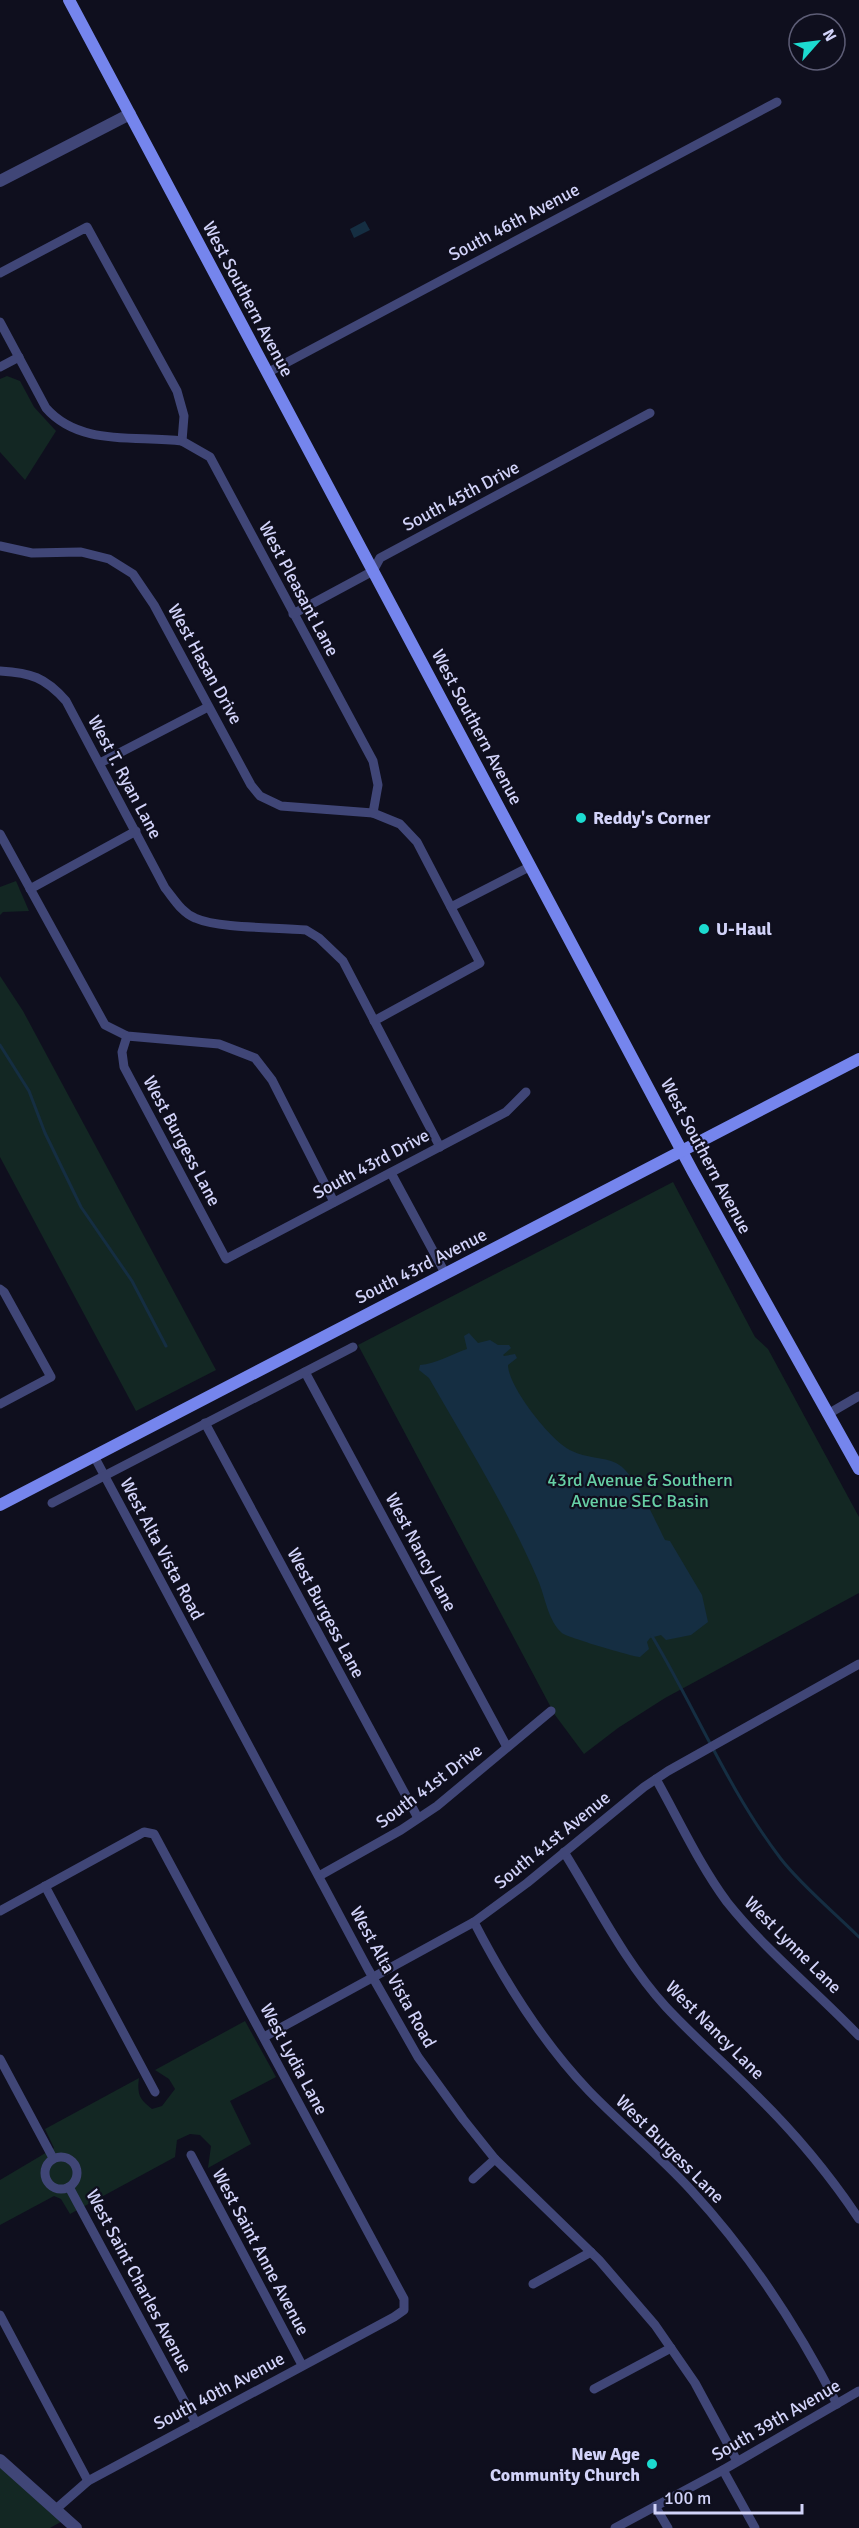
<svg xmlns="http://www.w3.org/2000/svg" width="859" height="2528" viewBox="0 0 859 2528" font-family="Signika,sans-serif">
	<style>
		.green { fill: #132723 }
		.water { fill: #152e42 }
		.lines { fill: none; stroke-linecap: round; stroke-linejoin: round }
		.stream { stroke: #152e42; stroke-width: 3 }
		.minor { stroke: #404677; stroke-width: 9 }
		.tertiary { stroke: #404677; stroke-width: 12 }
		.secondary { stroke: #7585ed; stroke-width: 12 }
		.poi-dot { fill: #1cdbd0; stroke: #0f0f1e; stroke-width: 2 }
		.labels { text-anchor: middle; stroke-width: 4.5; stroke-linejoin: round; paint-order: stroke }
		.street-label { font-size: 18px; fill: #d2d3f9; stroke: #0f0f1e }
		.poi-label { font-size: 18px; font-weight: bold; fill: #d2d3f9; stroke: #0f0f1e; text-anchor: start }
		.park-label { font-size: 18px; fill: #67cfa5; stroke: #0f0f1e }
	</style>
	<rect width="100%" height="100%" fill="#0f0f1e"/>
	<!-- green -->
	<g class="green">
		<path d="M7,376l13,5 14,26 22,24 -31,49 -25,-28v-73z"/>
		<path d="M16,881l13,30 -26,1 -3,3v-28z"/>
		<path d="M0,976l23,35 193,359 -80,41 -136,-254z"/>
		<path d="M673,1182l82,155 13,12 91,168v76l-194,105 -47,30 -34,26 -29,-39 -197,-370z"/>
		<path d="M245,2021l31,56 -46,24 21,43 -43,24 3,-22 -11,-11 -10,-1 -13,6 -2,17 -105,57 -9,-15 -7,-3 -54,29v-45l54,-32 -9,-19 94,-51c-2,16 0,21 13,31l10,-3 13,-17 -6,-10 -14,-9z"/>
		<path d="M0,2460l66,59 -16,9h-50z"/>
	</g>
	<!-- water -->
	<g class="water">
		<path d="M365,221l5,9 -16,8 -4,-9z"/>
		<path d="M469,1333l9,10 12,-3 8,5h11l2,3 -8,7 1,1 11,-2 2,4 -9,7c0,21 43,77 64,86 13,7 32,6 44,12 19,9 39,58 49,77l5,1 32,54 6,27 -17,13 -25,5 -5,-5 -11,3 -3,4 2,7 -9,8c-6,0 -74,-20 -78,-24 -14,-12 -17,-37 -24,-53 -30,-70 -71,-136 -109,-202l-10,-8 1,-5c16,-1 32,-11 47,-16l-3,-13z"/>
	</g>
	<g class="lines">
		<!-- stream -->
		<g class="stream">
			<path d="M0,1045l29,46 16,42 36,74 51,74 34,65"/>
			<path d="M652,1636c44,74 77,155 129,223 21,27 54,54 78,78"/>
		</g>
		<!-- minor -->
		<g class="minor">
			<path d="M0,273l87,-46 90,164 7,25 -2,25 28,16 163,304 5,24 -5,28 27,11 17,18 63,121 -106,58"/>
			<path d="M0,322l46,86c34,39 91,27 136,33"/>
			<path d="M0,367l19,-10"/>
			<path d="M267,373l510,-271"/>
			<path d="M0,546l32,7 49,-1 28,7 24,15 21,31 97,180 9,11 21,10 92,7"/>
			<path d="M293,614l80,-43 7,-13 270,-145"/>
			<path d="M0,671c31,2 45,6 66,30l99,187c9,11 17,25 30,30 25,11 81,9 111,12l13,8 24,23 97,186"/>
			<path d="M100,763l108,-56"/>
			<path d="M0,834l105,191 22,11 92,8 36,14 17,22 62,122"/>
			<path d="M30,889l106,-58"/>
			<path d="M451,907l80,-41"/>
			<path d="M127,1036l-5,16 2,15 102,192 280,-147 20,-20"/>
			<path d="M391,1173l54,100"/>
			<path d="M0,1289l4,3 47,85 -51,27"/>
			<path d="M305,1372l202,375"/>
			<path d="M828,1414l31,-18"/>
			<path d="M205,1423l213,395"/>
			<path d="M94,1456l274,513 50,88 45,62 32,40 104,101 56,65 40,58 42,78"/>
			<path d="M52,1503l301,-156"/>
			<path d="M656,1779c23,41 43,85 71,123 39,49 89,89 132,134"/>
			<path d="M564,1852c33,53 60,109 102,155 28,30 59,57 88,86 39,38 75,81 105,126"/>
			<path d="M319,1876l82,-46 36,-24 114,-95"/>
			<path d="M45,1886l110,206"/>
			<path d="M0,1911l144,-79 10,2 250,465v11l-10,7 -306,164 -32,28"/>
			<path d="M474,1922c31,60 68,120 115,169 33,34 70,64 102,99 59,64 106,136 146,214"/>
			<path d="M264,2037l210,-115 53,-39 117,-96 24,-16 191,-107"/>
			<path d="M0,2059l53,99"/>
			<path d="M191,2155l111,210"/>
			<circle cx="61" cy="2173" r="16"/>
			<path d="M473,2179l22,-20"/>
			<path d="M69,2187l127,236"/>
			<path d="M533,2284l58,-32"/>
			<path d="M0,2315l88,166"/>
			<path d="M594,2389l77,-41"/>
			<path d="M723,2470l32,58"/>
			<path d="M655,2506l13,22"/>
			<path d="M615,2528l108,-58 136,-79"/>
		</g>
		<!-- tertiary -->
		<g class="tertiary">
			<path d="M0,181l130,-67"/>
			<path d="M0,2460l76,68"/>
		</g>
		<!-- secondary -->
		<g class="secondary">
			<path d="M69,0l624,1172 166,297"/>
			<path d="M0,1505l859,-446"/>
		</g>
	</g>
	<!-- markers -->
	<g class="poi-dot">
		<circle cx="581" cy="818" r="6"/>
		<circle cx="704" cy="929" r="6"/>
		<circle cx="652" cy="2464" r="6"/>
	</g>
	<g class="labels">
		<!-- street labels -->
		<g class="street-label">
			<text transform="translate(514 222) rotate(-28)" y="6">South 46th Avenue</text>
			<text transform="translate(248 299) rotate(62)" y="6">West Southern Avenue</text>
			<text transform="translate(461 496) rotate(-28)" y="6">South 45th Drive</text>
			<text transform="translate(299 589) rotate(62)" y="6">West Pleasant Lane</text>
			<text transform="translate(205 664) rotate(61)" y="6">West Hasan Drive</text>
			<text transform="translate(477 727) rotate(62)" y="6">West Southern Avenue</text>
			<text transform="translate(125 777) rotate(62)" y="6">West T. Ryan Lane</text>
			<text transform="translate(182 1141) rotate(62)" y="6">West Burgess Lane</text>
			<text transform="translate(706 1156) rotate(62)" y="6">West Southern Avenue</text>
			<text transform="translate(371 1164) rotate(-28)" y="6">South 43rd Drive</text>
			<text transform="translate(421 1266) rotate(-27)" y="6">South 43rd Avenue</text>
			<text transform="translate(162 1549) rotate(62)" y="6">West Alta Vista Road</text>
			<text transform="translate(421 1552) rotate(62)" y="6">West Nancy Lane</text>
			<text transform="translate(326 1613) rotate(62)" y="6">West Burgess Lane</text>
			<text transform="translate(429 1786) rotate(-37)" y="6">South 41st Drive</text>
			<text transform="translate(552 1840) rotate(-39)" y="6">South 41st Avenue</text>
			<text transform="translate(793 1945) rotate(45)" y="6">West Lynne Lane</text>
			<text transform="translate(393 1977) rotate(61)" y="6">West Alta Vista Road</text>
			<text transform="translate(715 2030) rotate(45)" y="6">West Nancy Lane</text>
			<text transform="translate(294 2059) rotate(62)" y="6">West Lydia Lane</text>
			<text transform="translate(670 2149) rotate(45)" y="6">West Burgess Lane</text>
			<text transform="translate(261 2252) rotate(62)" y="6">West Saint Anne Avenue</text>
			<text transform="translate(139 2281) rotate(62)" y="6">West Saint Charles Avenue</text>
			<text transform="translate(219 2391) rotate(-28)" y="6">South 40th Avenue</text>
			<text transform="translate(776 2420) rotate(-30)" y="6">South 39th Avenue</text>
		</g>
		<!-- poi labels -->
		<g class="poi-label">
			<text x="593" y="824">Reddy's Corner</text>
			<text x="716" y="935">U-Haul</text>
			<text x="640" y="2460" text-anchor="end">New Age<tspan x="640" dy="21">Community Church</tspan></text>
		</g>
		<!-- park labels -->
		<g class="park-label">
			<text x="640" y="1486">43rd Avenue &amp; Southern<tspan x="640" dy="21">Avenue SEC Basin</tspan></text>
		</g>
	</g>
	<!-- north arrow -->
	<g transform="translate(817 42) rotate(62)"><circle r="28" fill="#0f0f1e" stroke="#5d5d76" stroke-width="1.5"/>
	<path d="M0-4.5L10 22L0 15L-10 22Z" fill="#1cdbd0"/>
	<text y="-9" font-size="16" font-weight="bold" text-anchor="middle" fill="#d2d3f9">N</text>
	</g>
	<!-- scale -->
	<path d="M655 2504v9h147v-9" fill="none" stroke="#d2d3f9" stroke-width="3"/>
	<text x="664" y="2504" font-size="18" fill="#d2d3f9" stroke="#0f0f1e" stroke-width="4.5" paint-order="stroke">100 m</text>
</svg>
